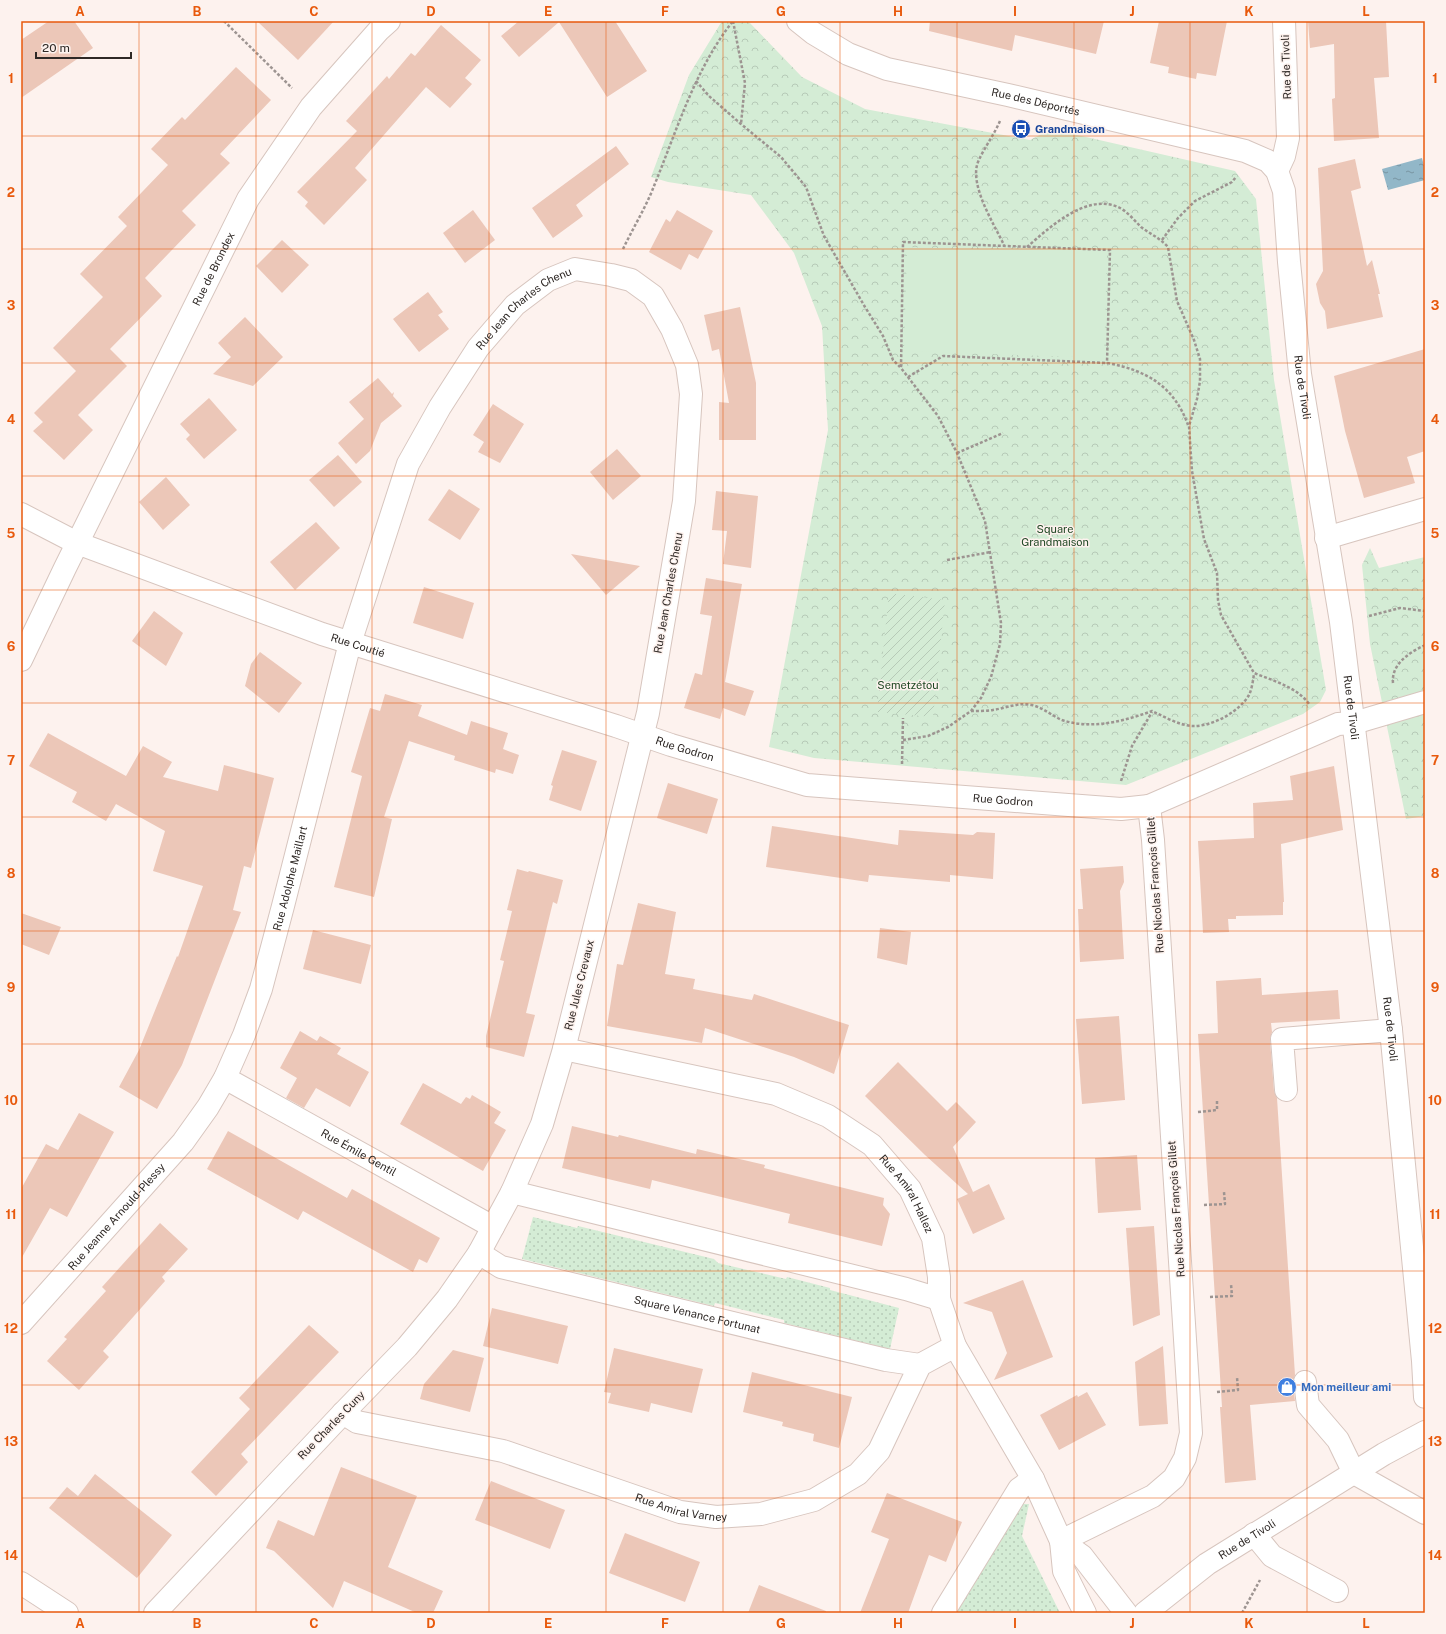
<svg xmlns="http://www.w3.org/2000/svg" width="1446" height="1634" viewBox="0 0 1446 1634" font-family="'Public Sans',sans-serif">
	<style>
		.grass { fill: url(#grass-dots) }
		.park { fill: url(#park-crowns) }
		.garden { fill: url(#garden-furrows) }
		.pitch { fill: #d4ecd5 }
		.water { fill: url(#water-ripples) }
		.building { fill: #ecc7b8 }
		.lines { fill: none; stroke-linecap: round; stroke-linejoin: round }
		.minor-casing { stroke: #d7c5be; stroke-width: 24 }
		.path { stroke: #9d9491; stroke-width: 2.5; stroke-dasharray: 3 2; stroke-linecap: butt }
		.minor { stroke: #fff; stroke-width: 22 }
		.grid { fill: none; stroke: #e8590c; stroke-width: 1; stroke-opacity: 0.55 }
		.labels { text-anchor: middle; stroke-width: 3; stroke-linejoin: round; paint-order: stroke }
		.street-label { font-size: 11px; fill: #2f2926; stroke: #fdf2ee }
		.transit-label { font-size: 11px; font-weight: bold; fill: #164399; stroke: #fdf2ee; text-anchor: start }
		.park-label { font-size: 11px; fill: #1e4722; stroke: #fdf2ee }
		.shop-label { font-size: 11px; font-weight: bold; fill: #366cbe; stroke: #fdf2ee; text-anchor: start }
		.neatline { fill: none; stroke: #e8590c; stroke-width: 1.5 }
		.grid-label { font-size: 13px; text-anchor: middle; font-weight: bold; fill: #e8590c }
	</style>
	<defs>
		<pattern id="grass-dots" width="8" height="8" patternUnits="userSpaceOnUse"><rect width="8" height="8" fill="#d4ecd5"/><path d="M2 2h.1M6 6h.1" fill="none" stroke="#b6cab7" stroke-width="1.8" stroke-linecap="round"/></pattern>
		<pattern id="park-crowns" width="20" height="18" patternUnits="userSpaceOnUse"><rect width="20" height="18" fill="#d4ecd5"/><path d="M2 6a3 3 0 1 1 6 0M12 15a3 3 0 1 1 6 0" fill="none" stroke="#b6cab7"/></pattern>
		<pattern id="garden-furrows" width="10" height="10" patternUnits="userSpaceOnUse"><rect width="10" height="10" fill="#d4ecd5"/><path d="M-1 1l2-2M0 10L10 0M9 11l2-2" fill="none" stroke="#b6cab7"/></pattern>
		<pattern id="water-ripples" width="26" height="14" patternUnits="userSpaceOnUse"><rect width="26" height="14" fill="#92b7c8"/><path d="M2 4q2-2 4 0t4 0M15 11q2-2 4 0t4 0" fill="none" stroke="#7895a2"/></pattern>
	</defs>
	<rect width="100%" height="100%" fill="#fdf2ee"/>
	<!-- grass -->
	<g class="grass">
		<path d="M533,1217l44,11 1,-2 136,33 4,4 68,16 1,-2 43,11v2l69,18 -9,41 -106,-26v-3l-69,-17 -1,3 -192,-47z"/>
		<path d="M1017,1504h12l-7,32 38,77h-108z"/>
	</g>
	<!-- park -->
	<g class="park">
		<path d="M722,21h26l54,56 63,32 165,31 21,-11 184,42 21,28 18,181 52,310 -6,12 -17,12 -177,71 -312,-27 -45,-11 59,-317 -6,-104 -28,-73 -43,-58 -83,-13 -17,-5 38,-102z"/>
		<path d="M1370,548l9,20 46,-11v259l-19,3 -36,-175 -8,-79z"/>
	</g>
	<!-- garden -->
	<path class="garden" d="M889,593l56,7 -12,117 -56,-5z"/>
	<!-- pitch -->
	<path class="pitch" d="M907,247l200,7 -3,104 -200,-7z"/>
	<!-- water -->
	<path class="water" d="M1422,158l3,12v10l-37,10 -6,-21z"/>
	<!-- building -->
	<g class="building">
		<path d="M49,21h25l19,27 -72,50v-58z"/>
		<path d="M257,21h77l-36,39z"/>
		<path d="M519,21h96l32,50 -40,26 -48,-75 -40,35 -18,-21z"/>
		<path d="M930,21h174l-8,33 -81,-19 -3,16 -83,-20z"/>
		<path d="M1159,21h68l-11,55 -19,-3 -1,6 -28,-6 1,-6 -19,-4z"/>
		<path d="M1308,21h78l3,56 -15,1 5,60 -45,3 -2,-42 3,-1 -1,-54 -24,4z"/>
		<path d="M441,25l40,35 -16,18 7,6 -22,24 -24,-21 -71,81 12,12 -43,45 -19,-19 3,-4 -11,-10 60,-61 -11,-10 41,-45 2,3 22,-26 4,3z"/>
		<path d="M236,67l35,33 -51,54 10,9 -48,48 14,14 -51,53 17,18 -52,53 17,17 -49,49 15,15 -29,30 -31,-29 10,-9 -9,-9 42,-42 -23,-23 50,-51 -23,-23 47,-48 -9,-9 50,-52 -17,-16 31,-32 3,3z"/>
		<path d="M616,146l13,18 -53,41 7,11 -30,22 -21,-30z"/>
		<path d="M1355,159l6,29 -10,3 16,75 5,-6 8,34h-2l1,5 4,18 -56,12 -2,-18 -5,-8 -4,-19 7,-13 -5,-103z"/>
		<path d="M473,210l22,30 -30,23 -22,-30z"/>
		<path d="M677,210l36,21 -15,28 -9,-5 -8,16 -32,-18 17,-33 4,3z"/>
		<path d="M282,240l27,25 -27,28 -26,-27z"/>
		<path d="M428,292l15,20 -5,3 11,14 -30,23 -26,-33z"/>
		<path d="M740,307l16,76v57h-37v-38l10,1 -10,-54 -7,2 -8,-36z"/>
		<path d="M245,317l38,40 -30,29 -40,-12 18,-17 -13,-14z"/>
		<path d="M1425,349v102l-18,6 8,26 -51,15 -19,-67 -11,-55z"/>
		<path d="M378,378l14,16 2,-2 -1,4 9,10 -21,17 -11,28 -14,13 -18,-21 26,-24 -15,-17z"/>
		<path d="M209,398l28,32 -33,29 -18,-20 4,-4 -10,-11z"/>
		<path d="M493,404l31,20 -24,39 -22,-11 6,-10 -11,-7z"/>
		<path d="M617,449l24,27 -28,24 -23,-28z"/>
		<path d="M338,455l24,27 -28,25 -25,-27z"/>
		<path d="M166,477l24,28 -27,25 -24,-28z"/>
		<path d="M449,489l31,20 -20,31 -32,-20z"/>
		<path d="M716,491l42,5 -7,72 -28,-4 4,-33 -15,-1z"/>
		<path d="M316,522l24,26 -45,42 -25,-28z"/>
		<path d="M571,554l69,12 -34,29z"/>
		<path d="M706,578l36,6 -17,98 29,9 -9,25 -22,-8 -3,11 -36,-11 11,-35 7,2 10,-59 -12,-2z"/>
		<path d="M424,587l50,16 -11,36 -50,-16z"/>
		<path d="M154,611l29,22 -17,33 -34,-25z"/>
		<path d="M260,652l42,31 -23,30 -34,-27 6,-22z"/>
		<path d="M385,694l37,11 -4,11 49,19 4,-14 37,12 -5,16 16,6 -6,19 -17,-5 -1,4 -41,-13 1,-4 -46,-15 -25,76 8,2 -18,78 -40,-10 28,-111 -11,-4 19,-64 10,3z"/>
		<path d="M48,733l78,43 17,-30 29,16 -9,15 55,14 6,-26 50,13 -23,90 -7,-2 -11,44 8,2 -59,153 -25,44 -38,-22 20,-37 38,-94 1,1 25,-71 -50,-15 12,-40 -49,-27 -10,17 -34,-19 5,-10 -48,-26z"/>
		<path d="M562,750l35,11 -16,50 -32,-11 4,-14 -2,-1z"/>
		<path d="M1334,766l9,64 -62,14 3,58h-1v13l-47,1v3h-8l1,13 -26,1 -5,-92 56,-3 -1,-35 40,-3 -3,-24z"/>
		<path d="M668,783l50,16 -11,35 -50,-16z"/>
		<path d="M772,826l126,19 1,-15 74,5 4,-3 18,1 -2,46 -43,-4v7l-81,-7 -1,7 -102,-15z"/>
		<path d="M1123,866l1,16 -4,9 4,68 -44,3 -2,-53h5l-3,-40z"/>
		<path d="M517,869l11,3 1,-1 34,9 -6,24 -4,-2 -27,111 9,2 -11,42 -38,-10v-11l18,-75 -4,-1 12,-49 -5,-1z"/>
		<path d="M638,903l38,9 -11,62 30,5 -2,10 59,11 2,-6 95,31 -15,49 -40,-17 -89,-29 -3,15 -95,-17 10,-62 6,1z"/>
		<path d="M21,913l40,14 -12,28 -28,-11z"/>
		<path d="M880,928l31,4 -4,33 -30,-7z"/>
		<path d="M313,930l58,15 -10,39 -58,-15z"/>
		<path d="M1261,978l1,17 76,-5 2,29 -69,4 1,9 -2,8 4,51 3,7 18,277 -2,9 2,17 -45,4 6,75 -31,3 -5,-76h2l-24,-373 20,-1 -2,-52z"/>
		<path d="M1119,1016l6,84 -43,4 -6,-85z"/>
		<path d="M300,1031l17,10 3,-5 21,12 -4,6 32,18 -19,35 -34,-19 -12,20 -18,-10 11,-20 -17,-10z"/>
		<path d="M898,1062l49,49 9,-9 20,20 -23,25 20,45 16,-8 16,35 -32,15 -16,-35 11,-5 -43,-39 -60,-59z"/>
		<path d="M423,1083l38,21 5,-7 4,2 2,-4 29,17 -7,11 12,7 -23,41 -83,-47z"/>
		<path d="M79,1113l35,19 -47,85 -17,-9 -29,51v-70l25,-45 12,6z"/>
		<path d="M572,1126l46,11 1,-2 77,19 1,-5 68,16 -1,3 120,30 -1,7 7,9 -8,32 -94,-23 2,-9 -138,-34 -2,9 -88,-21z"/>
		<path d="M228,1131l119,67 5,-9 88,49 -13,25 -8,-4 -6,13 -110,-61 -5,9 -91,-51z"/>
		<path d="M1137,1155l4,55 -43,3 -3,-55z"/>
		<path d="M160,1223l28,26 -26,28 3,4 -62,70 6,6 -30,33 -32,-29 20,-22 -3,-2 42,-46 -4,-4z"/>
		<path d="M1154,1226l6,89 -27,11 -7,-98z"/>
		<path d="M1023,1280l30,77 -59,23 13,-27 -15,-41 -29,-9z"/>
		<path d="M492,1308l76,18 -10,38 -75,-18z"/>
		<path d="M309,1325l30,27 -98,102 7,8 -32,34 -25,-24 59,-63 -11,-11z"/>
		<path d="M1163,1346l5,78 -29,2 -4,-64z"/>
		<path d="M614,1348l89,21 -11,44 -41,-10 -2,9 -41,-9 3,-10 -7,-1z"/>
		<path d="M453,1350l31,8 -14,54 -50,-13 4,-15z"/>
		<path d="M752,1372l100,25 -13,51 -26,-7 1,-7 -32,-8 1,-4 -40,-10z"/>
		<path d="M1087,1392l19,33 -47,25 -19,-35 37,-20 1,2z"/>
		<path d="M341,1467l76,29 -29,71 55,24 -10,22h-16l-73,-32 -11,27 -59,-57 -8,-3 12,-28 36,16z"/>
		<path d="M95,1474l77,61 -35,43 -88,-70 18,-21 11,9z"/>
		<path d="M491,1481l74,29 -15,39 -75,-29z"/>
		<path d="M887,1493l75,29 -16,40 -17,-7 -21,58h-48l29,-74 -18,-7z"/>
		<path d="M625,1533l75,29 -15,40 -76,-29z"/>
		<path d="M759,1585l67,26v2h-78z"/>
	</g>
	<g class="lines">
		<defs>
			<g id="minor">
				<path id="s1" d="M798,21l15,12 35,21 39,15 121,26 237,56 23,10 9,10 7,20 5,71 11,112 41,248 50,408 32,331 2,36"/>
				<path d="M1277,171l7,-15 4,-18 -4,-117"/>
				<path id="s2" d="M21,514l56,29 245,91 294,92 55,19 136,40 314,24 28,-3 189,-82 16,-1 71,-21"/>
				<path d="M1326,538l99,-29"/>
				<path id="s3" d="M21,660l44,-92 183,-369 63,-92 68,-77 10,-9"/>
				<path id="s4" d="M564,1049l212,45 52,22 44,29 38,44 23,49 6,39v22l16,47 78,133 28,62 3,30 21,42"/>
				<path id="s5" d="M225,1078l268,149"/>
				<path d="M1286,1090l-4,-51 109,-9"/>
				<path d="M512,1192l394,97 33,10"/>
				<path id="s6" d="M479,1253l22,14 385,93 34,5"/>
				<path id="s7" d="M21,1323l162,-181 25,-35 17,-29 19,-43 17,-46 22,-83 67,-263 58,-179 32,-57 38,-59 37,-43 33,-25 27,-11 36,6 20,5 22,16 19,33 15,36 4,29 -7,107 -36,212 -84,336 -22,75 -30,68 -19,35 -14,26 -32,46 -40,48 -64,66 -188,200"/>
				<path d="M1305,1382l3,23 30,35 16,33"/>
				<path id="s8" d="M343,1413l14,9 146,29 177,61 36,5 45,-3 53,-14 44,-26 21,-23 41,-86 35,-19"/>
				<path d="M1354,1473l71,40"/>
				<path d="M1254,1534l18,22 65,35"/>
				<path d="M1061,1541l92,-45 21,-18 11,-20 6,-25 -38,-593 -4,-34"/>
				<path d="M1061,1541l21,15 44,57"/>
				<path d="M21,1583l46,30"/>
				<path d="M943,1613l76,-124 14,-10"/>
				<path id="s9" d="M1145,1613l62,-49 177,-110 41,-22"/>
			</g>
		</defs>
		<!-- minor casing -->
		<use href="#minor" class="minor-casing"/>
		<!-- path -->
		<g class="path">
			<path d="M224,21l68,67"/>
			<path d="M733,21l12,62 -4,41"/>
			<path d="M696,81l13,15 32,28 40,33 25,30 18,49 41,71 18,29 10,24 7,7"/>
			<path d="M1000,121c-6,14 -16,27 -22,41 -9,23 16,62 26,83"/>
			<path d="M1162,240l16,-22 17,-17 37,-19 4,-5"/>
			<path d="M1027,247c22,-19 59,-54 91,-40 9,4 16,13 23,20 9,7 19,11 27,20l9,54 17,39 6,19v22l-3,18 -8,27 3,45 12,68 13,34 1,27 3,15 33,58c20,8 43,14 56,32"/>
			<path d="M623,249c10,-21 23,-42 31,-63 23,-56 41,-117 79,-165"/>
			<path d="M908,377l35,-21 164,7c39,7 67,23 81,62"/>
			<path d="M957,453l46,-20"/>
			<path d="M947,560l44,-8"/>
			<path d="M1369,616l31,-8 25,3"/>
			<path d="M1393,683c-2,-19 17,-31 32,-38"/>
			<path d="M971,711c7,0 15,0 22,-1 13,-2 26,-8 39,-5 12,3 20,11 30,15 29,10 63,1 90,-9 13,6 28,15 42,15 19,0 45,-14 55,-31 3,-6 4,-15 5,-21"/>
			<path d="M903,740l25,-4 20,-9 23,-16 10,-13 10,-21 9,-33 1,-21 -16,-102 -28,-68 -19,-37 -37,-48 2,-126 207,8 -3,113"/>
			<path d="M902,764l1,-46"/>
			<path d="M1121,781l11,-35 20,-34"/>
			<path d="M1198,1112l19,-2v-11"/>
			<path d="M1204,1205l21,-1 -1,-12"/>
			<path d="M1210,1297l22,-1 -1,-12"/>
			<path d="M1217,1392l21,-2 -1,-13"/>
			<path d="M1242,1613l18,-33"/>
		</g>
		<!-- minor -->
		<use href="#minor" class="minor"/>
	</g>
	<!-- grid -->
	<path class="grid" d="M139,21v1592M256,21v1592M372,21v1592M489,21v1592M606,21v1592M723,21v1592M840,21v1592M957,21v1592M1074,21v1592M1190,21v1592M1307,21v1592M21,136h1404M21,249h1404M21,363h1404M21,476h1404M21,590h1404M21,703h1404M21,817h1404M21,931h1404M21,1044h1404M21,1158h1404M21,1271h1404M21,1385h1404M21,1498h1404"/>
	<!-- icons -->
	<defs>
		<symbol id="bus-disc" viewBox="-11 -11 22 22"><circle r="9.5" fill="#1a4fb4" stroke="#fdf2ee"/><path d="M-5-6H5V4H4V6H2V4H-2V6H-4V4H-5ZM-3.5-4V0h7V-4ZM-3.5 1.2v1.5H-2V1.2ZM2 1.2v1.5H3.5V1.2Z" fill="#fff"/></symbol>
		<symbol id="shop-disc" viewBox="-11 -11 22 22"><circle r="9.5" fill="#3f7fe0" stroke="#fdf2ee"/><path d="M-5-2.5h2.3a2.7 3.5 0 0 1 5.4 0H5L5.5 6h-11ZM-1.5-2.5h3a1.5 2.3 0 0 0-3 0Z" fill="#fff"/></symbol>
	</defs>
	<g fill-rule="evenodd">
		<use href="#bus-disc" x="1010" y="118" width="22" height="22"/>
		<use href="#shop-disc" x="1276" y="1376" width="22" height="22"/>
	</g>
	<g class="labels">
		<!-- street labels -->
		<g class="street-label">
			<text transform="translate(1286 67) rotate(-92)" y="4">Rue de Tivoli</text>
			<text dy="4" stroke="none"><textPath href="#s1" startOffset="254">Rue des Déportés</textPath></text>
			<text dy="4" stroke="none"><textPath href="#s3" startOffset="436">Rue de Brondex</textPath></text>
			<text dy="4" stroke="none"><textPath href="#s7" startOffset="1158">Rue Jean Charles Chenu</textPath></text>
			<text dy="4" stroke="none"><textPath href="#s1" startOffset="726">Rue de Tivoli</textPath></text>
			<text transform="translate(668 593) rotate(-80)" y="4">Rue Jean Charles Chenu</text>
			<text dy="4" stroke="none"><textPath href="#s2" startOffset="362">Rue Coutié</textPath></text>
			<text dy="4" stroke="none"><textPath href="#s1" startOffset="1050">Rue de Tivoli</textPath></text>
			<text dy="4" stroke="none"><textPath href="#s2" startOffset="705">Rue Godron</textPath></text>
			<text dy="4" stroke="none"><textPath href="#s2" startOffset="1029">Rue Godron</textPath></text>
			<text dy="4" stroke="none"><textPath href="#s7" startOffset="530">Rue Adolphe Maillart</textPath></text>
			<text transform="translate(1155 885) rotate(-94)" y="4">Rue Nicolas François Gillet</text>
			<text transform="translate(579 985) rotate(-76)" y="4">Rue Jules Crevaux</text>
			<text dy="4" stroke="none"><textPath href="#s1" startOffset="1374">Rue de Tivoli</textPath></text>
			<text dy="4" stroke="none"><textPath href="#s5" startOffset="153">Rue Émile Gentil</textPath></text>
			<text dy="4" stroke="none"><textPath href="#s4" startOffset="386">Rue Amiral Hallez</textPath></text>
			<text transform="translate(1176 1209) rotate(-94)" y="4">Rue Nicolas François Gillet</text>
			<text dy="4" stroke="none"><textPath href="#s7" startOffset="143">Rue Jeanne Arnould-Plessy</textPath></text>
			<text dy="4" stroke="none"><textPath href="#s6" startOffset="228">Square Venance Fortunat</textPath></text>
			<text transform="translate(331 1425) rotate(-46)" y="4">Rue Charles Cuny</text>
			<text dy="4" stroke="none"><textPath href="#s8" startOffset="353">Rue Amiral Varney</textPath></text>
			<text dy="4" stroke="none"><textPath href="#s9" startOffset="126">Rue de Tivoli</textPath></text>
		</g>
		<!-- transit labels -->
		<g class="transit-label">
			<text x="1035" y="133">Grandmaison</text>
		</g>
		<!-- park labels -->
		<g class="park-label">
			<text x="1055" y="533">Square<tspan x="1055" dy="13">Grandmaison</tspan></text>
			<text x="908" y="689">Semetzétou</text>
		</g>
		<!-- shop labels -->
		<g class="shop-label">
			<text x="1301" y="1391">Mon meilleur ami</text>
		</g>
	</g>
	<!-- border -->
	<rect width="1446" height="1634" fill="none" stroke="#fdf2ee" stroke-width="44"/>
	<!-- scale -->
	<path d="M36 52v6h95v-6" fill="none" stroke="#2f2926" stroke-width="2"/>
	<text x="42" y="52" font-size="12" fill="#2f2926" stroke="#fdf2ee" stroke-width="3" paint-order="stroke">20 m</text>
	<rect x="22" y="22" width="1402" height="1590" class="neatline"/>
	<g class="grid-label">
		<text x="80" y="16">A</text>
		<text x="197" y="16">B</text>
		<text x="314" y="16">C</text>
		<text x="431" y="16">D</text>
		<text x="548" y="16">E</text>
		<text x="665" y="16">F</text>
		<text x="781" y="16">G</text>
		<text x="898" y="16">H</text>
		<text x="1015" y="16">I</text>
		<text x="1132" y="16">J</text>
		<text x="1249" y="16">K</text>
		<text x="1366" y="16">L</text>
		<text x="11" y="83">1</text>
		<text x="1435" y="83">1</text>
		<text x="11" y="197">2</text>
		<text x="1435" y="197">2</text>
		<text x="11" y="310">3</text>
		<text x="1435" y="310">3</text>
		<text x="11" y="424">4</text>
		<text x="1435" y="424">4</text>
		<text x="11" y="538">5</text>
		<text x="1435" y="538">5</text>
		<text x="11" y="651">6</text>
		<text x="1435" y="651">6</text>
		<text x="11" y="765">7</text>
		<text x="1435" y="765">7</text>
		<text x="11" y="878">8</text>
		<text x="1435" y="878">8</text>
		<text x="11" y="992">9</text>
		<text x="1435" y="992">9</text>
		<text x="11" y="1105">10</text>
		<text x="1435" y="1105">10</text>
		<text x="11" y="1219">11</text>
		<text x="1435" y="1219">11</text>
		<text x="11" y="1333">12</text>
		<text x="1435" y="1333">12</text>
		<text x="11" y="1446">13</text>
		<text x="1435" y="1446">13</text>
		<text x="11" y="1560">14</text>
		<text x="1435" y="1560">14</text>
		<text x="80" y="1628">A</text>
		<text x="197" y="1628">B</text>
		<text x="314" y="1628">C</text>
		<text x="431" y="1628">D</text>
		<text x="548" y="1628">E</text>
		<text x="665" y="1628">F</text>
		<text x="781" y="1628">G</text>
		<text x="898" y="1628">H</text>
		<text x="1015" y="1628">I</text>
		<text x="1132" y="1628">J</text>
		<text x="1249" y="1628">K</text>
		<text x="1366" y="1628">L</text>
	</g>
</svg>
